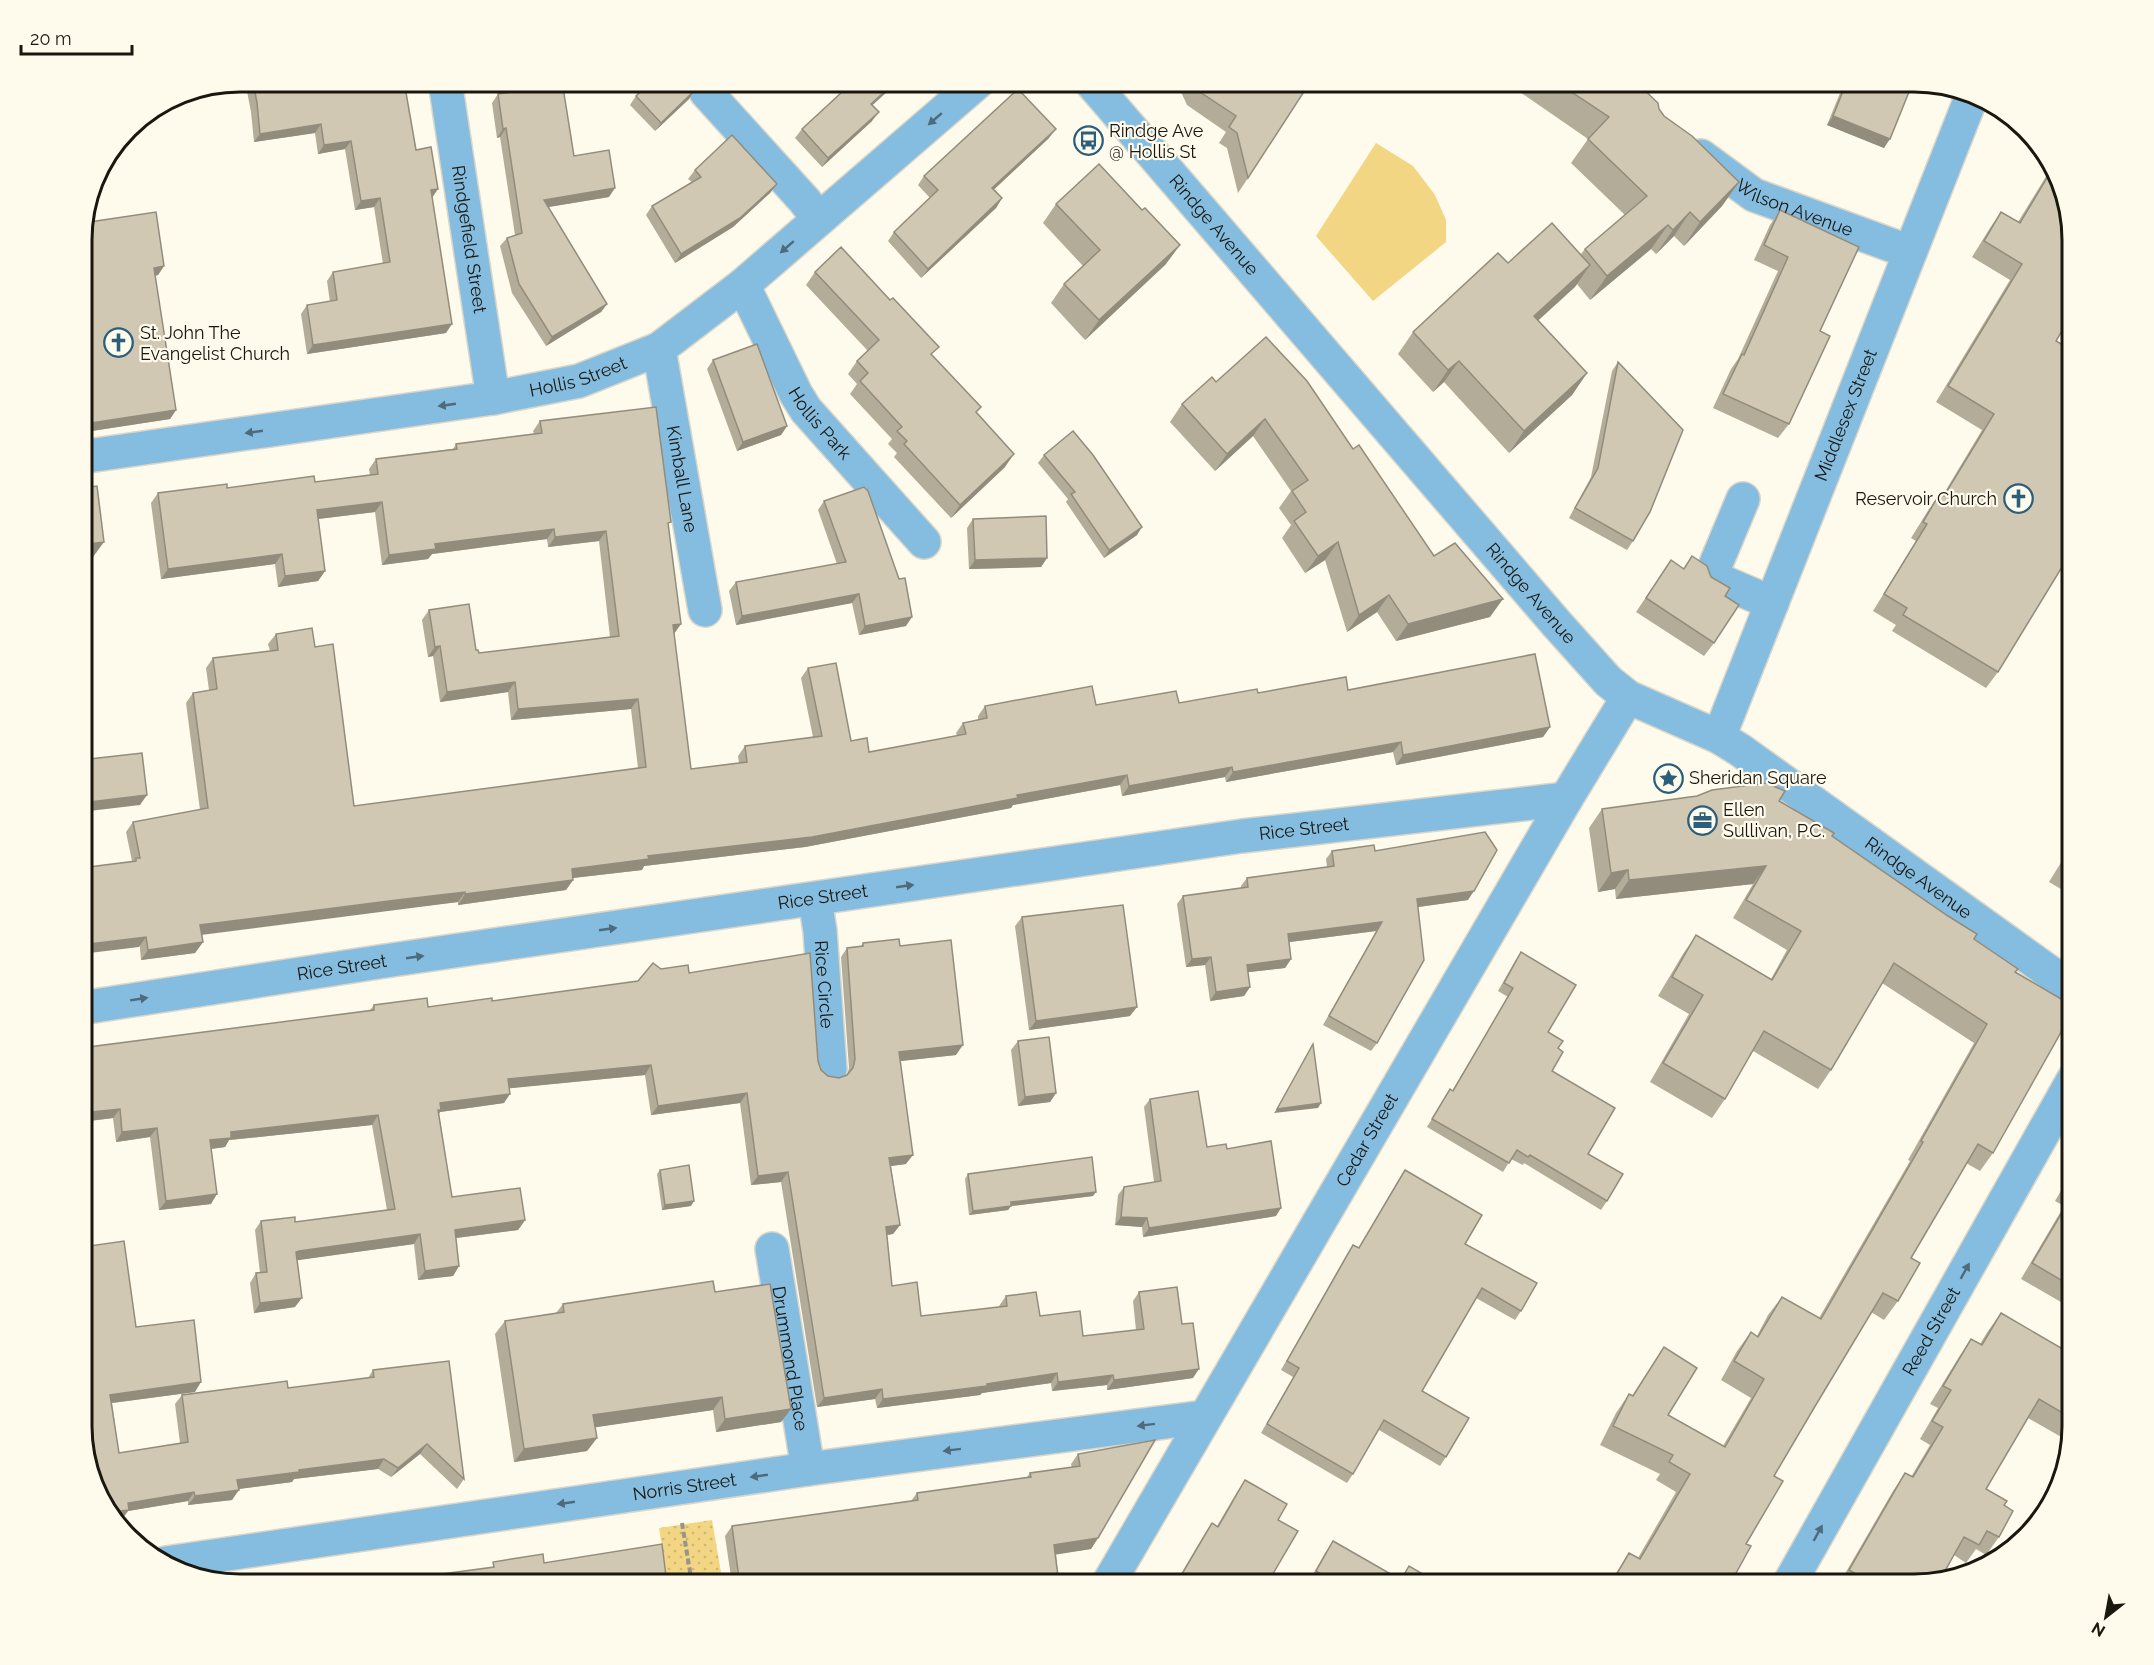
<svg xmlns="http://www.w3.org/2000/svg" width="2154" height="1665" viewBox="0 0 2154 1665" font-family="Raleway,sans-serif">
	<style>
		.grass { fill: #f2d684 }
		.park { fill: url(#park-dots) }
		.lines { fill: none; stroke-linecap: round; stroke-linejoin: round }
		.minor-casing { stroke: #dad6c9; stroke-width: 36 }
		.path { stroke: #979489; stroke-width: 4; stroke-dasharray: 6 3; stroke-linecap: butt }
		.minor { stroke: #84bde0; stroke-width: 33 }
		.wall { fill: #b3ac99 }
		.shaded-wall { fill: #928c7d }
		.building { fill: #d0c8b2; stroke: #928c7d; stroke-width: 1.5 }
		.oneway { fill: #4f6a78 }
		.labels { text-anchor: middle; stroke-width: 4.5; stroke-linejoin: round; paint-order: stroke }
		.poi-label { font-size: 18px; fill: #1a170f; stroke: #fefaec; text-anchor: start }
		.street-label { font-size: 18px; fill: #1a170f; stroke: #fefaec }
		.rim { fill: none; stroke: #1a170f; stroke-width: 3 }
	</style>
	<defs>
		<pattern id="park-dots" width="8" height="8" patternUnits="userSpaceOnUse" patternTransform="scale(1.5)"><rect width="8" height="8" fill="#f2d684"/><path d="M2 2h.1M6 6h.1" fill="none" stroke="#cfb771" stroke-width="1.8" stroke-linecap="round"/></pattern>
	</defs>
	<rect width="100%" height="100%" fill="#fefaec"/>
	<!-- grass -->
	<path class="grass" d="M1376,143l37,23 22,29 11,25v22l-73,59 -57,-65z"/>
	<!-- park -->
	<path class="park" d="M712,1520l11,64h-55l-9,-56z"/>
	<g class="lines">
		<defs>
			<g id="minor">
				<path id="s1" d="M445,81l48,317"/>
				<path id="s2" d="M1090,81l466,542 52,58 20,16 91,40 21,13 333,239"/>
				<path d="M706,92l98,108 15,19"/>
				<path id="s3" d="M1701,156l53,39 156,57"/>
				<path id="s4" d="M743,285l53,109 10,16 118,132"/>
				<path id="s5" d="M659,349l46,261"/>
				<path id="s6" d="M81,457l412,-59 86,-17 80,-32 84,-64 236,-204"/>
				<path d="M1743,499l-28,67 1,13 56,24"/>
				<path id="s7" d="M1719,737l254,-644"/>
				<path id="s8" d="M815,899l5,32 10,138"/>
				<path id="s9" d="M81,1008l304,-47 857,-125 324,-37"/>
				<path id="s10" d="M772,1249l36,220"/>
				<path id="s11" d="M166,1563l642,-94 396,-52"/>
				<path id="s12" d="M1108,1584l458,-785 62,-102"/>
				<path id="s13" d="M1789,1584l284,-504"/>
			</g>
		</defs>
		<!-- minor casing -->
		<use href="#minor" class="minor-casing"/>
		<!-- path -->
		<path class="path" d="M682,1523l10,61"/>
		<!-- minor -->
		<use href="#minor" class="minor"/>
	</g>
	<!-- wall -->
	<g class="wall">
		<path d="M245,81h159l12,69 16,47 14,136 -139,21 -6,-40 6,-9 23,-3 -3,-21 6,-9 50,-8 -9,-57 -19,3 -10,-61 -27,5 -3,-21 -61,9 -3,-30z"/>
		<path d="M531,81h31l12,75 35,41 -61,10 59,97 -6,8 -55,34 -34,-53 -12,-47 7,-8 8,-3 -15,-98 -3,1 -5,-35 6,-9 39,-6z"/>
		<path d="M1165,81h132l-49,97 -10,15 -11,-45 -8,-5 7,-11 -39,-27 -6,-13 -17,-10z"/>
		<path d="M1504,81h131l29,35 75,66 -17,24 -38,40 -10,-10 -18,18 -5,-5 -61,51 -13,-16 -39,36 49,53 -15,22 -63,58 -65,-71 -11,10 -35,-38 15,-22 95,-69 73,-9 4,-5 40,-34 -54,-52 17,-24z"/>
		<path d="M1845,81h70l2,3 -6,9 -2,-1 -25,56 -57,-23z"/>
		<path d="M636,96l53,3 -34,32 -25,-26z"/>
		<path d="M872,105v16l-50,46 -27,-29 7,-9z"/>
		<path d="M1049,138l-55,51 8,9 -6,10 -75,70 -33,-37 6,-9 36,-34 -12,-13 6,-9z"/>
		<path d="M2053,165l4,5 -1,171 -58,331 -12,16 -94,-57 4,-6 -23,-14 43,-70 -5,-3 18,-29 11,-16 3,2 39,-65 -46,-28 74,-122 -38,-23 18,-29 11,-16 17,10z"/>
		<path d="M695,170l82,14 -7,9 -37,34 -58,36 -29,-48 6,-9 40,-24 -4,-3z"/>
		<path d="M1056,204l110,60 -81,76 -34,-37 13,-19 19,-18 -40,-43z"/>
		<path d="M1780,210l40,121 -31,93 -11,14 -65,-30 18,-39 7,-10 40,-88 -24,-11 16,-35z"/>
		<path d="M81,229l83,37 -6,9 -3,1 21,134 -6,9 -85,13 -4,-23z"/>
		<path d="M815,272l118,84 44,57 28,54 -54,51 -57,-61 3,-4 -9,-9 4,-5 -42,-45 7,-10 -9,-10 9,-13 11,-10 -62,-66z"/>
		<path d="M713,360l74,66 -6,9 -44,16 -30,-82z"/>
		<path d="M1618,362l15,179 -6,9 -58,-32 22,-41 21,-106z"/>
		<path d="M1216,382l137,67 81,107 56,61 -94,24 -19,-29 -30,20 -22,-72 -20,13 -23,-35 9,-13 -12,-17 12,-17 -38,-55 -38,35 -45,-49 12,-18z"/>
		<path d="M540,421l128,105 6,108 17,135 48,-6 -1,-7 7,-10 68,-9 -12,-59 7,-10 43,73 18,11 88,-16 -1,-3 7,-10 15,-3v-4l7,-10 194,-3 79,-10 90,-3 202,37 -7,10 -147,28 -3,-13 -167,30 -1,-5 -103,19 -2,-11 -107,20 -2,3 -206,39 -161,19 -2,4 -69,8v2l-7,10 -108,15v-3l-68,8 -188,24 1,8 -8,11 -54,7 -9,-99 -6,-29 7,-10 67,-12 -14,-107 7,-10 16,-3 -3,-22 7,-10 57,-7 -2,-7 8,-10 39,13 39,159 284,-38 -7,-59 -120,11 -3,-28 -68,10 -7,-46 -5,1 -6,-37 7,-10 50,43 131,-16 -11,-96 -51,6 -1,-8 -115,15 -4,5 -46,6 -7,-53 -57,7 7,52 -7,10 -40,6 -3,-23 -114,15 -10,-76 7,-10 157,-11 55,-7 -1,-6 7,-10 77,-10 3,-5 78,-10 -1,-3z"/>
		<path d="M1044,455l93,80 -33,23 -38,-56 2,-3 -30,-36z"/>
		<path d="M824,501l82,125 -47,9 -7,-32 -116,22 -7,-34 7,-9 101,-18 -19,-54z"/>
		<path d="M973,519l74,39 -6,9 -72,2 -2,-41z"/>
		<path d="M1692,556l19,21 3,66 -10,13 -68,-44 35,-52 12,9z"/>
		<path d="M1779,801l53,35 142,103 41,33 -22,181 -13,18 -14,-8 -55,95 -13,43 -14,19 -13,-8 -97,164 -44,108h-121l20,-31 9,5 38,-66 -20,-12 4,-6 -60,-29 16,-32 13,-19 3,2 32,-49 4,68 55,31 28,-48 -30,-18 16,-29 14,-19 6,4 11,-21 14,-18 37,21 91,-157 -2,-1 66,-117 -92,-60 -51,87 -13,19 -65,-38 -28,48 -13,19 -62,-36 39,-68 -31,-18 25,-42 13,-19 75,44 16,-29 -54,-32 20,-34 -137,15 -1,-10 -17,3 -9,-64 13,-19z"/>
		<path d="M2073,843v68l-9,-5 7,-11 -22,-13z"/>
		<path d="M1332,851h43l93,49 -50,7 -41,136 -6,8 -48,-26 53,-94 -87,11 2,17 -6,9 -37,4 2,15 -6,9 -34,5 -5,-36 -19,2 -9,-63 6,-8 58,-8v-2l6,-8 80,-11 -1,-8z"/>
		<path d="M1022,917l108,99 -101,14 -14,-104z"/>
		<path d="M863,943l37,3 56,109 -56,6 6,103 -15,2 9,59 -7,9 -6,1 5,51 29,30 79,-9 -1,-1 7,-10 34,20 43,20 53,-6 -3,-29 6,-9 43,32 11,54 -86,12v-5l-55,6 -1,-8 -69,10 -2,2 -103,13 -2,-9 -58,8 -36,-225 -30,3 -11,-82 -89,12 -6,-40 -136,13 -5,15 -64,9 -1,2 13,83 73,23 -7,10 -62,8 3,28 -6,10 -35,4 -4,-36 -117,16 -2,47 -41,6 -4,-30 6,-10h4l-5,-43 6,-9 34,1 92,-12 -15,-85 -143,15 -4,7 -14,2v55l-52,6 -9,-73 -34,5 -3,-24 -32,4 289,-112 4,-5 54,2 64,-6 146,-20 23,-12 28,4 129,88 3,9 7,6 11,2 8,-3 2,-7 -8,-111 6,-9 14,-2z"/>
		<path d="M1521,952l27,80 10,16 -6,23 36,83 19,47 -6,9 -77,-47 -1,2 -12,-6 -8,13 -76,-45 23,-38 2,2 56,-94 -10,-6 17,-30z"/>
		<path d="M1018,1041l38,52 -6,9 -32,4 -7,-56z"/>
		<path d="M1150,1099l57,48 20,2 49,67 -133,21 -1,-10 -27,-2 3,-30 6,-8 30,-5 -10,-75z"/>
		<path d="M660,1170l31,36 -29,4 -5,-36z"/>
		<path d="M1405,1170l116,141 -6,9 -39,-22 -54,93 24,66 -6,9 -61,-36 -26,44 -6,9 -86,-50 32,-56 -12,-7 66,-116 6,-9 6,3 40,-69z"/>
		<path d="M2073,1170v139l-52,-30 43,-73 -9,-5z"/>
		<path d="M968,1174l125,22 -82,10 -3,4 -39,5 -4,-36z"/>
		<path d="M81,1232l2,15 53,80 59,65 -83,11 7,50 61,-10 -5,-39 7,-9 106,-7 80,-10 5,-8 91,109 -7,10 -37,-35 -29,23 -13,-8 -84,10 -2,3 -54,7 -6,11 -44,5v-4l-60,10 -6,8 -5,1 -19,-24 -17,-61z"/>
		<path d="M715,1292l76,117 -10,13 -65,10 -3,-22 -118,17 2,11 -10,13 -73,11 -19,-128 10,-13 51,-8 7,-9z"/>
		<path d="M2001,1313l66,65 6,3v45l-3,16 -42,-24 -42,71 18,16 -5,32 -13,18 -10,-6 -10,14 -12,-8 -40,29h-75l54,-93 12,-18 6,4 19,-32 -10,-6 18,-31 -8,-4 29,-47 12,-18 9,5 8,-13z"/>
		<path d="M1078,1454l20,84 -7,11 -35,5 3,30h-327l-7,-48 7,-10 179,-25 6,-8 110,-16 3,-4 42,-5 -1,-4z"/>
		<path d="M1245,1480l33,40 -11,64h-92l29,-49 8,-12 5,3 20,-34z"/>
		<path d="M1333,1541l67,38 9,-13 31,18h-130l-2,-1 17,-30z"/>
	</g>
	<!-- shaded-wall -->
	<g class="shaded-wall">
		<path d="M896,81h3l-34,31 6,-8z"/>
		<path d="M1913,82l4,2 -6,9 -4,-2z"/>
		<path d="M695,90l-6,9 -34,32 6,-8z"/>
		<path d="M879,112l-7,9 -50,46 6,-9z"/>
		<path d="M1833,116l57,23 -6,9 -57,-23z"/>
		<path d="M321,124l-6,9 -61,9 6,-8z"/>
		<path d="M506,128l-6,9 -3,1 6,-9z"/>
		<path d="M1056,129l-7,9 -63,59 6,-9z"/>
		<path d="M351,141l-6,8 -27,5 6,-9z"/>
		<path d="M1739,182l-17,24 -38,40 16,-24z"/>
		<path d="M777,184l-7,9 -37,34 -58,36 6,-9z"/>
		<path d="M615,188l-6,9 -72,12 7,-9z"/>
		<path d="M438,189l-6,9 -1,-8z"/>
		<path d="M380,198l-6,9 -19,3 6,-9z"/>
		<path d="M1002,198l-6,10 -75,70 7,-9z"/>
		<path d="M1690,212l-16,24 -18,18 17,-24z"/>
		<path d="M1668,225l-17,24 -61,51 17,-24z"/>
		<path d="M1180,245l-14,19 -81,76 14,-20z"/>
		<path d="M1590,265l-15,22 -56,51 15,-22z"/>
		<path d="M164,266l-6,9 -11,2 7,-9z"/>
		<path d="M607,304l-6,8 -55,34 6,-9z"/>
		<path d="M452,324l-6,9 -139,21 6,-9z"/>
		<path d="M1459,361l-15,21 -11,10 15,-22z"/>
		<path d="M1587,373l-15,22 -63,58 15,-22z"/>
		<path d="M87,396l-6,9v-8z"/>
		<path d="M176,410l-6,9 -85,13 6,-9z"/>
		<path d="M1265,419l-12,17 -38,35 12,-17z"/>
		<path d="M787,426l-6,9 -44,16 6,-9z"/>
		<path d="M1014,454l-9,13 -54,51 9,-13z"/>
		<path d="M382,502l-7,10 -65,8 7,-10z"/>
		<path d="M1142,527l-5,8 -33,23 5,-8z"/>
		<path d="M554,529l-7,10 -115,15 -4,5 -46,6 7,-10 46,-11z"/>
		<path d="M606,531l-7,10 -51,6 7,-10z"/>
		<path d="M104,542l-11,15 -12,2v-14z"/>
		<path d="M1338,542l-13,18 -20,13 13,-17z"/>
		<path d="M282,554l-7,10 -114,15 7,-10z"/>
		<path d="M1047,558l-6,9 -72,2 6,-9z"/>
		<path d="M325,571l-7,10 -40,6 7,-11z"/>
		<path d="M859,594l-7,9 -116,22 6,-9z"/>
		<path d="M1389,595l-12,17 -30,20 12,-17z"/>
		<path d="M1503,599l-13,18 -94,24 12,-17z"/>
		<path d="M912,617l-6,9 -47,9 6,-9z"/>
		<path d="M681,624l-7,10 -1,-9z"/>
		<path d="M440,646l-7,10 -5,1 7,-10z"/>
		<path d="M515,682l-7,10 -68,10 7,-10z"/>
		<path d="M638,699l-7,10 -120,11 7,-11z"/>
		<path d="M1550,727l-7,10 -147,28 7,-10z"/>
		<path d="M1401,742l-8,10 -167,30 7,-10z"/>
		<path d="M1232,767l-7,10 -103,19 7,-10z"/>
		<path d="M1127,775l-7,10 -107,20 -2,3 -206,39 -161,19 -2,4 -78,9 8,-10 445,-74z"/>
		<path d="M147,795l-7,10 -59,7v-9z"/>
		<path d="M1766,866l-13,18 -137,15 13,-19z"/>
		<path d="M1628,870l-13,19 -17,3 13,-19z"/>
		<path d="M573,880l-7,10 -108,15 7,-11z"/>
		<path d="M1474,891l-6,9 -57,8 6,-9z"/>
		<path d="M465,892l-7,10 -265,34 7,-11z"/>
		<path d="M1382,922l-6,9 -94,12 6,-9z"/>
		<path d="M146,937l-7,10 -58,7v-9z"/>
		<path d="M203,942l-8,11 -54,7 7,-10z"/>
		<path d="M1211,957l-6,8 -19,2 6,-8z"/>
		<path d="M1291,959l-6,9 -44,5 6,-8z"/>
		<path d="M1250,987l-6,9 -34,5 6,-9z"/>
		<path d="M1137,1007l-7,9 -101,14 7,-9z"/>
		<path d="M963,1045l-7,10 -64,7 7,-10z"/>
		<path d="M651,1065l-6,10 -143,14 6,-10z"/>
		<path d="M747,1093l-7,10 -89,12 7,-9z"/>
		<path d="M1056,1093l-6,9 -32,4 7,-9z"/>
		<path d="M510,1094l-6,9 -64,9 -5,7 5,-16z"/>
		<path d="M1321,1103l-3,5 -44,5 3,-4z"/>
		<path d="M120,1109l-7,9 -32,4v-9z"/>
		<path d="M378,1115l-6,10 -143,15 -4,7 -22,3 7,-10 21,-8z"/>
		<path d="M157,1128l-7,9 -34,5 6,-10z"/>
		<path d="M913,1155l-7,9 -23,3 6,-9z"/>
		<path d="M788,1172l-7,10 -30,3 7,-9z"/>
		<path d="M1096,1192l-3,4 -82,10 -3,4 -39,5 4,-4 38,-9z"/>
		<path d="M217,1194l-6,10 -52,6 7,-9z"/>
		<path d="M694,1201l-3,5 -29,4 3,-5z"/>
		<path d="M1281,1208l-5,8 -133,21 6,-9z"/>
		<path d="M1121,1217l26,1 -5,9 -27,-2z"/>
		<path d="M525,1220l-7,10 -70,9 7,-9z"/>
		<path d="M900,1225l-7,9 -14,2 7,-9z"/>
		<path d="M420,1234l-6,10 -122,17 4,-9 3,-1z"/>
		<path d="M459,1266l-6,10 -35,4 7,-9z"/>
		<path d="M302,1298l-7,9 -41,6 6,-10z"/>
		<path d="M1199,1369l-6,9 -86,12 7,-10z"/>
		<path d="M1057,1373l-6,10 -69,10 -2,2 -103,13 6,-9z"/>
		<path d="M1113,1375l-6,10 -55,6 6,-9z"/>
		<path d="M201,1382l-6,10 -91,12 6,-9z"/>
		<path d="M882,1389l-7,10 -58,8 7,-9z"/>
		<path d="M722,1397l-9,13 -129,19 9,-14z"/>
		<path d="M791,1409l-10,13 -65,10 9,-13z"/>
		<path d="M597,1438l-10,13 -73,11 10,-13z"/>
		<path d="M427,1444l-7,10 -29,23 7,-9z"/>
		<path d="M384,1459l-6,10 -84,10 -2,3 -61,8 6,-10 62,-10z"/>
		<path d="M239,1490l-7,10 -44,5 7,-9z"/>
		<path d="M194,1492l-6,9 -60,10 -6,8 -5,1 -6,-8 17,-9z"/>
		<path d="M1098,1538l-7,11 -44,7 7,-11z"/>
		<path d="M756,1576l-6,8h-14l3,-6z"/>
	</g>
	<!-- building -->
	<g class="building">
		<path d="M253,81h151l12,69 15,-3 7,42 -7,1 21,134 -139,21 -6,-40 30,-5 -4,-28 57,-10 -10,-64 -19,3 -10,-60 -27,4 -3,-21 -61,10 -3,-31z"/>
		<path d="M545,81h17l12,75 35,-6 6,38 -71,12 63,104 -55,33 -33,-53 -12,-46 15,-5 -16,-105 -3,1 -5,-35 51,-8z"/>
		<path d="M651,81h44v9l-34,33 -25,-27z"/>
		<path d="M854,81h42l-25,23 8,8 -51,46 -26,-29z"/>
		<path d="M1193,81h104l10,6 -59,91 -11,-45 -8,-6 7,-11 -39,-26z"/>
		<path d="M1555,81h80l23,22 1,6 5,7 28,20 47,46 -39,40 -10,-10 -17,18 -5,-5 -61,51 -22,-27 62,-53 -59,-57 21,-22z"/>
		<path d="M1847,81l71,1 -1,2 -4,-2 -23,57 -57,-23z"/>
		<path d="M1018,89l38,40 -64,59 10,10 -74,71 -34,-37 44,-42 -14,-14z"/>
		<path d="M732,135l45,49 -37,34 -59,36 -29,-48 49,-29 -6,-7z"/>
		<path d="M1099,164l43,46 3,-2 35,37 -81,75 -35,-36 36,-34 -44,-46z"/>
		<path d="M2054,166l3,4 16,69v73l-17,29 17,10v198l-75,123 -95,-57 4,-7 -23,-14 43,-70 -4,-2 17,-29 4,3 50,-82 -46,-28 74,-122 -38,-23 17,-29 19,11z"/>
		<path d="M1780,210l79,37 -39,84 10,5 -41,88 -66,-30 19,-40 2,1 44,-98 -24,-12z"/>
		<path d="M156,212l8,54 -10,2 22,142 -85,13 -4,-27 -6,1v-168l2,-6z"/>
		<path d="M1552,223l38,42 -56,51 53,57 -63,58 -65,-70 -11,9 -35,-38 85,-79 10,10z"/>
		<path d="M841,247l49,53 3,-2 46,49 -8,7 50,53 -5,5 38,42 -54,51 -56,-61 3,-3 -10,-10 5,-4 -42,-46 8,-8 -11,-12 22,-21 -64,-68z"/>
		<path d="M1266,337l41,44 46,68 6,-4 75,111 21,-13 48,56 -95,25 -19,-29 -30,20 -21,-73 -20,14 -24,-35 12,-9 -14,-21 16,-11 -43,-61 -38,35 -45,-50 30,-27 4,5z"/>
		<path d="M757,344l30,82 -44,16 -30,-82z"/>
		<path d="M1618,362l65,68 -33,82 -17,29 -58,-33 23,-40z"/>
		<path d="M656,407l15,115 -3,1 13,101 -8,1 18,144 56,-7 -2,-16 77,-10 -14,-68 28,-5 15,78 16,-3 2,14 97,-18 -3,-11 24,-5 -2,-12 107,-20 4,19 80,-14 3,12 78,-14 1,4 88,-16 2,13 187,-36 15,73 -147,28 -2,-13 -168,30 -1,-5 -103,19 -2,-11 -110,20 1,3 -206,39 -164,19 1,3 -77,10 1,11 -108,14v-2l-68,8 -197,25 3,17 -55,8 -2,-13 -65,8v-77l55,-7v-3h4l-7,-36 75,-14 -15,-115 24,-4 -4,-31 65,-8 -2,-16 36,-6 3,19 18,-3 21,162 292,-39 -8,-68 -120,10 -3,-27 -68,10 -7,-46 -5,1 -6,-37 40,-6 7,46h2l1,3 140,-17 -13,-105 -51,6 -1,-8 -119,15 1,5 -47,6 -7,-53 -65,8 8,61 -40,5 -3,-22 -114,15 -10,-76 69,-9v4l87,-12 1,6 63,-8 -2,-15 81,-10 -1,-5 86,-11 -2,-12z"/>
		<path d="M1073,431l20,24 49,72 -33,23 -38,-56 4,-2 -31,-37z"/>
		<path d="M97,486l7,56 -23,3v-57z"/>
		<path d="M864,487l4,4 31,88 6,-1 7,39 -47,9 -6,-32 -117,22 -6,-34 110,-20 -22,-61z"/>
		<path d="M1046,516l1,42 -72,2 -2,-41z"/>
		<path d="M1692,556l15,10 4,11 19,11 -5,8 14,9 -25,38 -68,-45 25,-38 13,9z"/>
		<path d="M81,629l2,15 -2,1z"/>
		<path d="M142,753l5,42 -66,8v-43z"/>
		<path d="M1766,783l19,8 -6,10 55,32 -2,3 116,80 29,18 -3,5 44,30 -3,3 58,34v5l-80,142 -15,-9 -67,114 9,5 -22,38 -15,-8 -69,115 -40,68 9,5 -37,63 5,2 -21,38h-114l-4,-2 17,-29 11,6 50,-85 -21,-12 4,-7 -60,-29 16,-32 4,2 31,-49 33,21 -29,47 57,32 39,-68 -30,-18 17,-29 7,5 24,-40 39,22 102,-177 -2,-1 66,-117 -93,-61 -63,107 -67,-39 -39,68 -62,-36 40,-68 -31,-18 24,-42 76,45 29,-49 -55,-31 20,-34 -137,14 -1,-10 -17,3 -9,-64 95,-13 15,-6z"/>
		<path d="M1485,832l12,18 -23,41 -57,8 7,61 -47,83 -48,-27 53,-94 -94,12 3,25 -44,6 3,22 -34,5 -5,-35 -19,2 -9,-63 65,-9 -1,-9 87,-12 -2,-15 42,-6 1,6z"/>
		<path d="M2073,846v25l-11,-7z"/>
		<path d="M1123,905l14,102 -101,14 -14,-104z"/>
		<path d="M899,939l1,7 51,-6 12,105 -64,7 14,103 -24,3 11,67 -14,2 6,59 25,-4 4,34 86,-10 -1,-10 30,-4 4,24 40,-5 3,25 61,-7 -5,-37 38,-5 5,37 11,-1 6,46 -85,11 -1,-5 -55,7 -1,-9 -70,11v2l-104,13 -1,-10 -58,9 -36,-226 -30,4 -11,-83 -89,13 -7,-41 -143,14 2,15 -70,9 1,7h-3l14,87 68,-9 5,32 -70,10 4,36 -34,5 -5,-37 -121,17 -3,1 6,46 -42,5 -4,-30 11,-1 -6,-51 34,-4v5l100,-13 -17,-94 -147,17v6l-21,2 7,54 -51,7 -9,-73 -35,4 -2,-23 -39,4v-65l293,-38v-5l53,-7 1,9 64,-9v3l146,-20 15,-18 8,6 27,-4 1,8 121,-20 8,108 3,9 7,6 11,2 8,-3 6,-7 2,-9 -8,-111 16,-2v-3z"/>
		<path d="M1521,952l55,33 -28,47 15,9 -5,7 5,4 -11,19 63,37 -27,46 35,20 -16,27 -77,-46 -2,2 -11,-7 -8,13 -77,-44 18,-30 3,2 60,-103 -9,-5z"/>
		<path d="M1049,1037l7,56 -31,4 -7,-56z"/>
		<path d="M1313,1044l8,59 -44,6z"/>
		<path d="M1198,1091l9,56 19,-3 1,5 44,-8 10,67 -132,20 -2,-10 -26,-1 3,-30 37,-6 -11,-82z"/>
		<path d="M1092,1157l4,35 -85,10v4l-38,5 -5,-37z"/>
		<path d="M689,1165l5,36 -29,4 -5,-35z"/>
		<path d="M1405,1170l77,45 -17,29 72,39 -16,28 -39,-23 -60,103 47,27 -23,39 -62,-37 -31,54 -86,-50 32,-56 -12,-7 66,-116 6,3z"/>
		<path d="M2073,1173v16l-7,-4z"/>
		<path d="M2073,1194v93l-41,-24z"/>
		<path d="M81,1232l2,15 41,-6 12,86 58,-7 7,62 -91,13 9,58 69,-11 -6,-47 105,-14 1,7 86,-11 -1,-7 76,-9 15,118 -37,-35 -29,24 -14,-9 -85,11v2l-62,8 2,10 -44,6 -1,-4 -66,11 1,7 -18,2 -13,-16 -13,-48 -4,-22z"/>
		<path d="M713,1281l2,11 55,-8 21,125 -66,10 -3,-22 -129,18 4,23 -73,11 -19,-128 59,-9 -1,-8z"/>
		<path d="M2001,1313l72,42v13l-6,10 6,3v38l-34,-20 -53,90 21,12 -3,4 9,6 -14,26 -12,-6 -8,14 -15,-8 -23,41 -27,6h-54l3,-6 -14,-8 56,-97 8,4 30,-50 -11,-6 19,-31 -8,-4 28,-47 11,6z"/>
		<path d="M1155,1440l-57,98 -44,7 5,39h-302l-1,-8 -17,2 -7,-52 186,-26 -1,-7 114,-16 -1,-4 50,-7 -2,-12z"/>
		<path d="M1245,1480l42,24 -9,16 20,11 -31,53h-91l36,-61 6,4z"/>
		<path d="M1333,1541l68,39 8,-14 31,18h-102l-22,-13z"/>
		<path d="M662,1544l5,40h-300l127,-17 -1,-5 50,-8 1,9z"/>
	</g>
	<!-- one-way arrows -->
	<defs><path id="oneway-solid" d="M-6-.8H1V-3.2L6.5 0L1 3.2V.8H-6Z" transform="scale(1.5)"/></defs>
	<g class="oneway">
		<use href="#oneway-solid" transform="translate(935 119) rotate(139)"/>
		<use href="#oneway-solid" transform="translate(787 247) rotate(139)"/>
		<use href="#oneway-solid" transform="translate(447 405) rotate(172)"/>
		<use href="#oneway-solid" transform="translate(254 432) rotate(172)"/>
		<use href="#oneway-solid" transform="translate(905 886) rotate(-8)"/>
		<use href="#oneway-solid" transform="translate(608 929) rotate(-8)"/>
		<use href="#oneway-solid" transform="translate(415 957) rotate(-8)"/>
		<use href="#oneway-solid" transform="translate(139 999) rotate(-9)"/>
		<use href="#oneway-solid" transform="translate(1965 1271) rotate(-61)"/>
		<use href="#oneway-solid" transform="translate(1146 1425) rotate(173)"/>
		<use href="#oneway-solid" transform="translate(952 1450) rotate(173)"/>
		<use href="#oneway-solid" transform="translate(759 1476) rotate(172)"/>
		<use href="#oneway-solid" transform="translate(566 1503) rotate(172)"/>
		<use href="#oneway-solid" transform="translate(1818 1533) rotate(-61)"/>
	</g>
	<!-- icons -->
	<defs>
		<symbol id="bus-ring" viewBox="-11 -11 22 22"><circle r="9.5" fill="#fefaec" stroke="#2b5e7b" stroke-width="1.5"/><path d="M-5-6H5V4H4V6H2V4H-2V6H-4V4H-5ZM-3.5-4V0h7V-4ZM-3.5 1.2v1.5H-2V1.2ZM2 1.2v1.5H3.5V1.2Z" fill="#2b5e7b"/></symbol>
		<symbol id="church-ring" viewBox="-11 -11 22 22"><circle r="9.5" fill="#fefaec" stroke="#2b5e7b" stroke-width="1.5"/><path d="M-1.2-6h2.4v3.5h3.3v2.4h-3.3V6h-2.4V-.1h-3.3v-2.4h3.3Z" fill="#2b5e7b"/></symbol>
		<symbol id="sight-ring" viewBox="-11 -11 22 22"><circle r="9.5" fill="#fefaec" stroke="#2b5e7b" stroke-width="1.5"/><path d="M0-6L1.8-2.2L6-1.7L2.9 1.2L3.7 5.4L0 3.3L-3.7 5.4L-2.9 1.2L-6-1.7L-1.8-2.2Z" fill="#2b5e7b"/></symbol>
		<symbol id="office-ring" viewBox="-11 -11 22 22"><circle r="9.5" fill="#fefaec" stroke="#2b5e7b" stroke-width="1.5"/><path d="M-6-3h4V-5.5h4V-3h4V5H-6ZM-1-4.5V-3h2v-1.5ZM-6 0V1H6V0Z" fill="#2b5e7b"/></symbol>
	</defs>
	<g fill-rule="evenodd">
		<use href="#bus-ring" x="1072" y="124" width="33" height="33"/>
		<use href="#church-ring" x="102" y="326" width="33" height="33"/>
		<use href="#church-ring" x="2002" y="482" width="33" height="33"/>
		<use href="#sight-ring" x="1652" y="762" width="33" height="33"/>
		<use href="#office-ring" x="1686" y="804" width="33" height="33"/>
	</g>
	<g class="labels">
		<!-- poi labels -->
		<g class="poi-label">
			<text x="1109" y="137">Rindge Ave<tspan x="1109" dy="21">@ Hollis St</tspan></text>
			<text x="140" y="339">St. John The<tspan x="140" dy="21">Evangelist Church</tspan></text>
			<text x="1997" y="505" text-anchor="end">Reservoir Church</text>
			<text x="1689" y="784">Sheridan Square</text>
			<text x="1723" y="816">Ellen<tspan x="1723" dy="21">Sullivan, P.C.</tspan></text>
		</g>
		<!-- street labels -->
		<g class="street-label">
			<text dy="6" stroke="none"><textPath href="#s3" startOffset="108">Wilson Avenue</textPath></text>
			<text dy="6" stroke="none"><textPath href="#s2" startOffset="190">Rindge Avenue</textPath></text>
			<text dy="6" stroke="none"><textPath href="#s1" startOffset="160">Rindgefield Street</textPath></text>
			<text dy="6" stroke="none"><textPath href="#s6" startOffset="504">Hollis Street</textPath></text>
			<text dy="6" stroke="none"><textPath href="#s7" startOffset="346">Middlesex Street</textPath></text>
			<text dy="6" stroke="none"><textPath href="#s4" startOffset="159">Hollis Park</textPath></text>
			<text dy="6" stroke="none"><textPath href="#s5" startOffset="132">Kimball Lane</textPath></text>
			<text dy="6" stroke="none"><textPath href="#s2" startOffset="676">Rindge Avenue</textPath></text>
			<text dy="6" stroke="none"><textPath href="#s9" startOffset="1236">Rice Street</textPath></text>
			<text dy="6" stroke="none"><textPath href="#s2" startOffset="1162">Rindge Avenue</textPath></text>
			<text dy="6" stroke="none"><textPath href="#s9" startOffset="750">Rice Street</textPath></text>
			<text dy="6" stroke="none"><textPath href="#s9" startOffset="264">Rice Street</textPath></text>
			<text dy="6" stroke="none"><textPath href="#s8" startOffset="86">Rice Circle</textPath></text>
			<text dy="6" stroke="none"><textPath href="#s12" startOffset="514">Cedar Street</textPath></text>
			<text dy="6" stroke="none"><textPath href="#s13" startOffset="290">Reed Street</textPath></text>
			<text dy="6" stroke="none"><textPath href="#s10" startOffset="111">Drummond Place</textPath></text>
			<text dy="6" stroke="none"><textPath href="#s11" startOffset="524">Norris Street</textPath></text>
		</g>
	</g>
	<!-- crop -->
	<path d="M0 0H2154V1665H0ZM240 92H1914A148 148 0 0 1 2062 240V1426A148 148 0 0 1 1914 1574H240A148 148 0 0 1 92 1426V240A148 148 0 0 1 240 92Z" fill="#fefaec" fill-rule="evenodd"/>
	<path class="rim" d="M240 92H1914A148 148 0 0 1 2062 240V1426A148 148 0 0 1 1914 1574H240A148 148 0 0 1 92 1426V240A148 148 0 0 1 240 92Z"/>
	<!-- north arrow -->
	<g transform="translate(2106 1617) rotate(211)" stroke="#fefaec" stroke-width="4.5" paint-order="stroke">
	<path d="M0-4.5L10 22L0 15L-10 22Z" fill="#1a170f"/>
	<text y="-9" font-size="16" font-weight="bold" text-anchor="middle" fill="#1a170f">N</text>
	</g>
	<!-- scale -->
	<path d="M21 45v9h111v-9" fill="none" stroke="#1a170f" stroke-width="3"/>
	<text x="30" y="45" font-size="18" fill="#1a170f" stroke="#fefaec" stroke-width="4.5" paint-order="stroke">20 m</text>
</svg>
